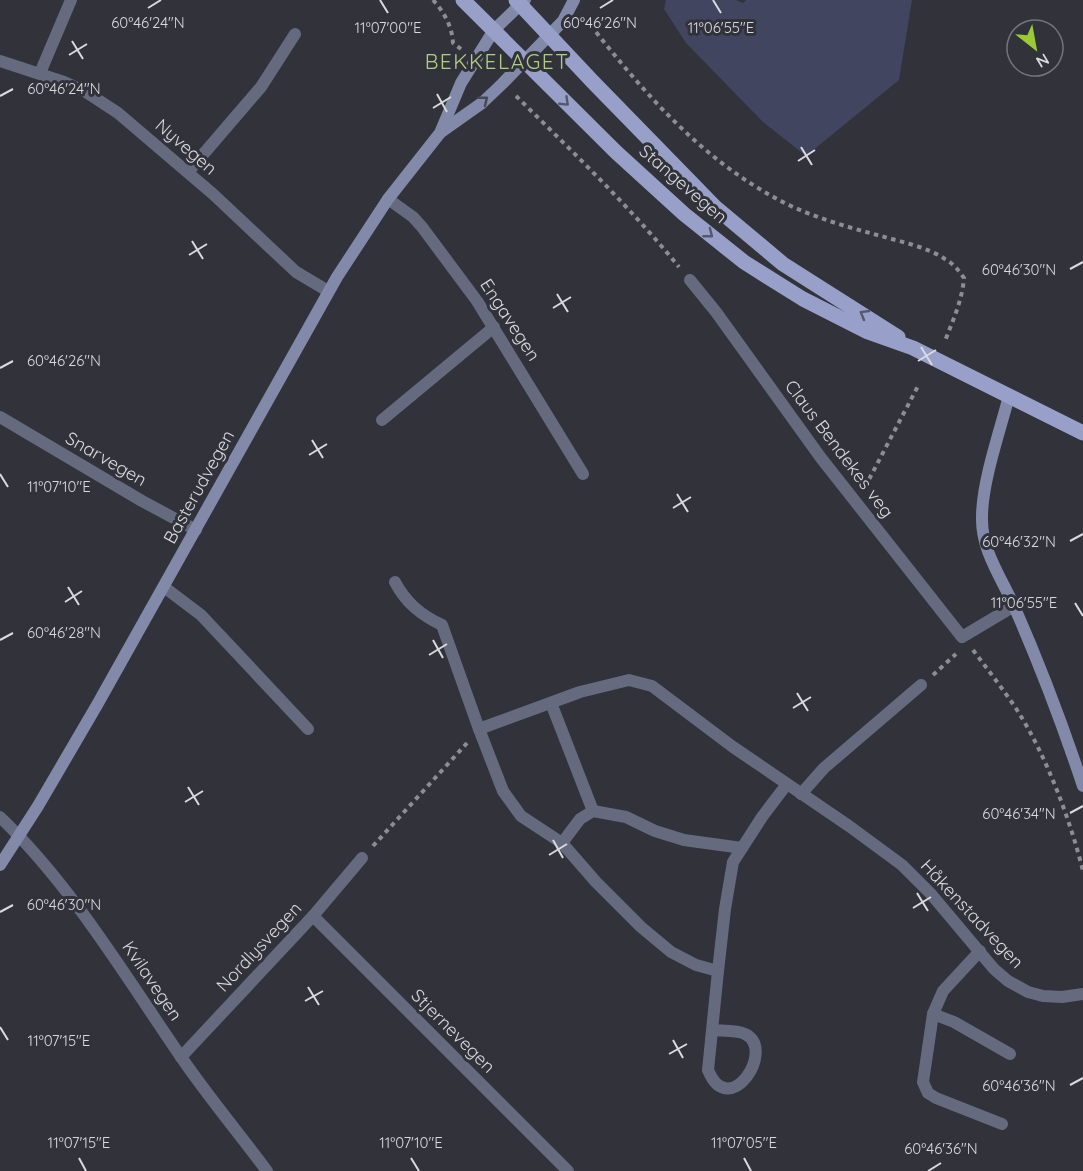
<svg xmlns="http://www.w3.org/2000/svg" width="1083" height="1171" viewBox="0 0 1083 1171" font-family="Quicksand,sans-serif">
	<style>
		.green { fill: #414560 }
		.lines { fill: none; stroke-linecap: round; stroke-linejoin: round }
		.path { stroke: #8d8e94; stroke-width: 4; stroke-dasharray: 4.5 4.5; stroke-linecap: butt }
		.lane { stroke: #666a7f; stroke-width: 12 }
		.street { stroke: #666a7f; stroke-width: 12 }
		.secondary { stroke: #8289a9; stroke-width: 12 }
		.primary { stroke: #98a0ca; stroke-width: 15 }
		.oneway { stroke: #454856 }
		.oneway2 { stroke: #55586c }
		.ticks { fill: none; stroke: #d9dadf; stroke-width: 2 }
		.labels { text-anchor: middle; stroke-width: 6; stroke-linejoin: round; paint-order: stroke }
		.street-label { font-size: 18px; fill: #d9dadf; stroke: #31323a }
		.quarter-label { font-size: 21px; letter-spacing: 1.5px; fill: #b0cd85; stroke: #31323a }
		.ticks-label { font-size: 15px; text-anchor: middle; fill: #d9dadf; stroke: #31323a; stroke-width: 6; stroke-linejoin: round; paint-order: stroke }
	</style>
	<rect width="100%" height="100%" fill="#31323a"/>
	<!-- green -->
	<path class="green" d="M666,0h70l7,3 3,-3h166l-13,80 -93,76 -43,-34 -77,-79 -22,-34z"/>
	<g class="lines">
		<!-- path -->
		<g class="path">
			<path d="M433,0c11,12 19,26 20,43l8,6"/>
			<path d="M585,18c57,73 120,147 206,188 28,13 60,22 90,30 21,6 46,11 64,23 9,5 14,12 19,19 -2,23 -11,42 -19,63"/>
			<path d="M516,96c56,55 113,110 163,171"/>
			<path d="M865,487l53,-101"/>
			<path d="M973,650c15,20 30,39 44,60 29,45 53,109 66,161"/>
			<path d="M933,675l23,-21"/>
			<path d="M373,846l94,-103"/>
		</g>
		<!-- lane -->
		<g class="lane">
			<path d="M40,73l31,-73"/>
			<path d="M188,172l73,-85 34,-53"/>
			<path d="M382,420l112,-93"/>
			<path d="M164,587l37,28 107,114"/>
			<path d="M801,794l23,-26 97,-83"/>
			<path d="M980,951l-37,40 -10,23 -10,68 5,11 8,5 66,26"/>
			<path d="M933,1014l21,8 56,32"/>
			<path d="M712,1030c9,1 25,0 33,4 32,15 -16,88 -37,36l10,-99"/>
		</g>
		<!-- street -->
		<g class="street">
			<path d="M0,61l64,21 22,10 32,21 95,81 83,78 32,19"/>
			<path d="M388,199l25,18 9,10 55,74 106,173"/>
			<path d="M690,280l26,32 105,146 141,179 52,-31"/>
			<path d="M0,417l142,84 54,29"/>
			<path d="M395,582c11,21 26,33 47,43l37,104"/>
			<path d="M551,703l42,108"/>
			<path d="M787,784l-25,33 -29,45 -8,47 -7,62 -22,-6 -25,-13 -30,-25 -45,-45 -34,-39 -41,-27 -18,-25 -24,-62 101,-37 49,-12 23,6 81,61 116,79 53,39 29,29 63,75 14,12 20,11 15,4 19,1 21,-3"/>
			<path d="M0,817c71,68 124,157 179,237 27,40 59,78 88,117"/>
			<path d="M562,843l18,-24 13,-8 33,6 29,14 29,9 58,8"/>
			<path d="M313,916l255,255"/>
			<path d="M181,1057l132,-141 49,-58"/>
		</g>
		<!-- secondary -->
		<g class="secondary">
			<path d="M441,132l41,-29 20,-19 61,-63 11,-21"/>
			<path d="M1009,396c-9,35 -27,86 -27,121 -1,33 19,60 32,89 26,59 49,120 69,180"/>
			<path d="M0,865l38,-59 59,-101 240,-428 51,-78 52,-66 21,-50 33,-53 31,-30"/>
		</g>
		<!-- primary -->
		<g class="primary">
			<path d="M463,0l153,152 68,62 60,48 59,37 65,33 45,16 170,85"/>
			<path d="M516,0l76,81 123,126 68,57 115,73"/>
		</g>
	</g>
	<!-- one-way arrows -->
	<defs><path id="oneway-chevron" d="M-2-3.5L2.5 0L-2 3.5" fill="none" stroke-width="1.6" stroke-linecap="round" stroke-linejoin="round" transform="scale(1.5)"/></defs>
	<use class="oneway" href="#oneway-chevron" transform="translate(484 100) rotate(-39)"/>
	<g class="oneway2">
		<use href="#oneway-chevron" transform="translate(565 102) rotate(44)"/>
		<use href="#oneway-chevron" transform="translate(709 234) rotate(38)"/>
		<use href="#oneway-chevron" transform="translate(864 314) rotate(-150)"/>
	</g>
	<!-- ticks -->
	<path class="ticks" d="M380,0l8,13M713,0l8,13M148,8l13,-8M600,8l13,-8M72,41l11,18M69,55l18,-11M437,94l10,18M0,96l13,-7M433,108l18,-11M801,147l11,18M798,161l17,-11M192,241l11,18M189,255l18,-11M1070,269l13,-7M557,294l11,18M553,308l18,-11M921,347l11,18M918,361l18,-11M0,368l13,-7M312,440l11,18M309,455l18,-11M0,474l8,13M677,494l11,18M673,508l18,-11M1070,541l13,-7M68,587l11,18M65,602l17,-11M1075,603l8,13M0,640l13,-7M433,640l10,18M429,655l18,-11M797,693l11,18M793,708l18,-11M188,787l11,18M185,802l18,-11M1070,813l13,-7M553,840l10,18M549,855l18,-11M917,893l11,18M913,908l18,-11M0,912l13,-7M308,987l11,18M305,1001l18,-10M0,1027l8,13M673,1040l10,18M669,1054l18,-10M1070,1085l13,-7M79,1158l7,13M411,1158l8,13M744,1158l7,13M928,1171l13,-8"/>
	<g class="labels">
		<!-- street labels -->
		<g class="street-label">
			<text transform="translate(186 147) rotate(41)" y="6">Nyvegen</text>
			<text transform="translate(683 184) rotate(41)" y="6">Stangevegen</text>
			<text transform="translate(510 320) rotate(57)" y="6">Engavegen</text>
			<text transform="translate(839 449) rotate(53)" y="6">Claus Bendekes veg</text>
			<text transform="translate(106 459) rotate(30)" y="6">Snarvegen</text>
			<text transform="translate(199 487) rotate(-61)" y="6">Basterudvegen</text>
			<text transform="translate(972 914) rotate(47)" y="6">Håkenstadvegen</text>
			<text transform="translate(259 947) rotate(-47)" y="6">Nordlysvegen</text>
			<text transform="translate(152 981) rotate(56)" y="6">Kvilavegen</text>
			<text transform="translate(453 1031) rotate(45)" y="6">Stjernevegen</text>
		</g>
		<!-- quarter labels -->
		<g class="quarter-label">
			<text x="497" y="69">BEKKELAGET</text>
		</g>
	</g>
	<g class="ticks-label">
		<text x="148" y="28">60°46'24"N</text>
		<text x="600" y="28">60°46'26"N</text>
		<text x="388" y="33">11°07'00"E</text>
		<text x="721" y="33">11°06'55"E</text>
		<text x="64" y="94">60°46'24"N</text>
		<text x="1019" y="275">60°46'30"N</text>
		<text x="64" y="366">60°46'26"N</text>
		<text x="59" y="492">11°07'10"E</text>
		<text x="1019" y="547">60°46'32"N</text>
		<text x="1024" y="608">11°06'55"E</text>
		<text x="64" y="638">60°46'28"N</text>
		<text x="1019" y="819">60°46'34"N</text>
		<text x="64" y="910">60°46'30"N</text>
		<text x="59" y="1046">11°07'15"E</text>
		<text x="1019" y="1091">60°46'36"N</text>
		<text x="79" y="1148">11°07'15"E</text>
		<text x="411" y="1148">11°07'10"E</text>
		<text x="744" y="1148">11°07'05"E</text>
		<text x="941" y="1154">60°46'36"N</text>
	</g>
	<!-- north arrow -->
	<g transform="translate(1035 48) rotate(149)"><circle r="28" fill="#31323a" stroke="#74757c" stroke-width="1.5"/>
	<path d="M0-4.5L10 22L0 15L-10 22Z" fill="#9acb34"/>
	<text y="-9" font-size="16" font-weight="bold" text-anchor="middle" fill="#d9dadf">N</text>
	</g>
</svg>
